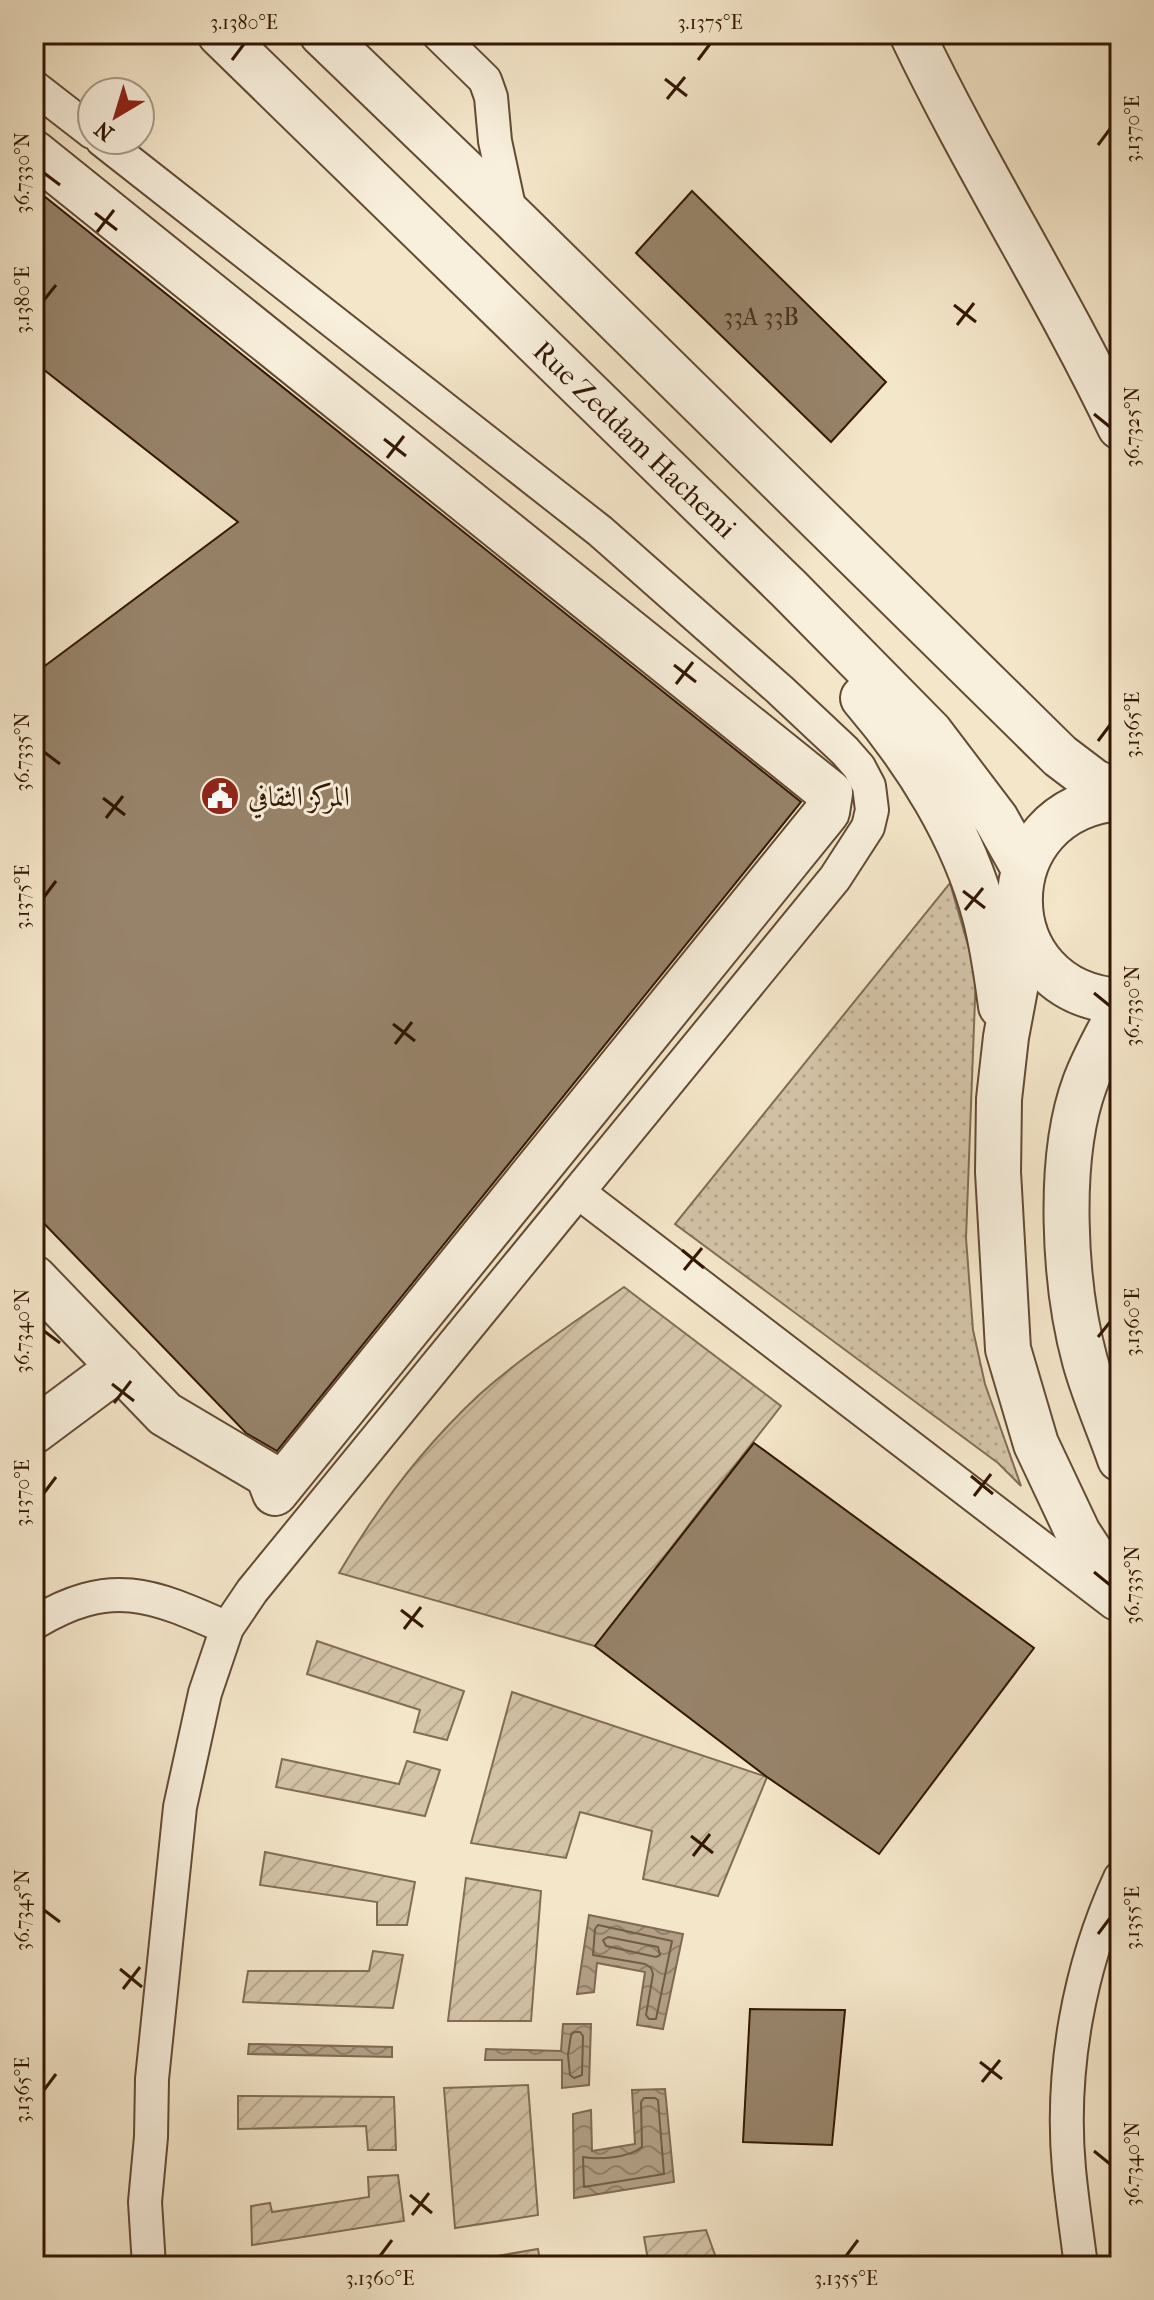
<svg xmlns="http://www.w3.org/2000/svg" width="1154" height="2300" viewBox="0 0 1154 2300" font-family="'IM FELL French Canon',Amiri,serif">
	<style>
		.grass { fill: url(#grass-dots); stroke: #826d55; stroke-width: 2 }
		.garden { fill: url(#garden-furrows); stroke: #826d55; stroke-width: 2 }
		.water { fill: url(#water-waves); stroke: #7f6952; stroke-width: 2 }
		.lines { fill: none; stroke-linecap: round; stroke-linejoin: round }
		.shore { stroke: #725c44; stroke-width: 2 }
		.building { fill: #97836a; stroke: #321703; stroke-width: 2 }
		.service-casing { stroke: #624b34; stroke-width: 36 }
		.pedestrian-casing { stroke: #624b34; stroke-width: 48 }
		.minor-casing { stroke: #624b34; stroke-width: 48 }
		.tertiary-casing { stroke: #624b34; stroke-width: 48 }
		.service { stroke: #f8efdc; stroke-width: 32 }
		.pedestrian { stroke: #f8efdc; stroke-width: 44 }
		.minor { stroke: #f8efdc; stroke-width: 44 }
		.tertiary { stroke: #f8efdc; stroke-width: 44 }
		.ticks { fill: none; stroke: #321703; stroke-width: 3 }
		.labels { text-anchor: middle; stroke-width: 6; stroke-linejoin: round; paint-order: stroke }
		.number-label { font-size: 24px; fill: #4b321d }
		.street-label { font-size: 28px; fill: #321703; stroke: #f8efdc }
		.poi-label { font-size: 28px; fill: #321703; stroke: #f8efdc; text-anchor: start }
		.neatline { fill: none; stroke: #321703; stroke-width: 3 }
		.ticks-label { font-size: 20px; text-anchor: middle; fill: #321703 }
	</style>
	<defs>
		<pattern id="grass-dots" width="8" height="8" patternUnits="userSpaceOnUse" patternTransform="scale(2)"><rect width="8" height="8" fill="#d3c3a7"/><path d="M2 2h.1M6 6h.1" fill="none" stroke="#b6a78e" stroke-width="1.8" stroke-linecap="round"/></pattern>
		<pattern id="garden-furrows" width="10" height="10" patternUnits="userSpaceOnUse" patternTransform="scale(2)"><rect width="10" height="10" fill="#d3c3a7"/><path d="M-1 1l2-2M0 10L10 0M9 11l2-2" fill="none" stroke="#b6a78e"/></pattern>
		<pattern id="water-waves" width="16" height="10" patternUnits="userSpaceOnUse" patternTransform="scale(2)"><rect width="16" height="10" fill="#b2a086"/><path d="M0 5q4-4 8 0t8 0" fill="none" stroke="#91816b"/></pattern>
	</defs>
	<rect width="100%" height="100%" fill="#f4e6c9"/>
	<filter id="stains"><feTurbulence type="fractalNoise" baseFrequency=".0025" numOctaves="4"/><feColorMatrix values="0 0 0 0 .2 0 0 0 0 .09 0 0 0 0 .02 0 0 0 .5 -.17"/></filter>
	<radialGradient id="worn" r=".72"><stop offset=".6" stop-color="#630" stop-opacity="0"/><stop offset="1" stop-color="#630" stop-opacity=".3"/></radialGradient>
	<!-- grass -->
	<path class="grass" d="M950,883l26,90 -10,265 7,92 12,54 36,102 -23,-23 -323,-239z"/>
	<!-- garden -->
	<g class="garden">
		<path d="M624,1287l157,119 -186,240 -256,-73c38,-65 86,-128 141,-179 45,-40 95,-72 144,-107z"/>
		<path d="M317,1641l147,50 -17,49 -33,-8 6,-22 -113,-36z"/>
		<path d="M512,1692l255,85 -49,119 -75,-17 9,-48 -72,-19 -14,46 -95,-15z"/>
		<path d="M282,1759l117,25 8,-23 33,9 -15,46 -149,-29z"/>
		<path d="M265,1852l150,30 -8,43h-30v-23l-117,-17z"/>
		<path d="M466,1878l75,13 -10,130h-83z"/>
		<path d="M373,1951l30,4 -10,53 -150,-6 5,-31h121z"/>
		<path d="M528,2085l10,130 -83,13 -11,-140z"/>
		<path d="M238,2096l156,1 2,53h-28l-2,-24 -128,3z"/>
		<path d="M398,2175l6,46 -152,24 -1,-39 19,-3 2,9 97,-15 -1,-20z"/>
		<path d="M706,2230l13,36h-70l-5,-29z"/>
		<path d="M538,2249l3,17h-78l-1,-4z"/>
	</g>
	<!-- water -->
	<g class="water">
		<path d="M589,1915l94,19 -20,95 -26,-4 8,-53 -48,-9 -3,29 -17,2z"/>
		<path d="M563,2024h28l-2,61 -27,3v-28h-77l1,-11 75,2z"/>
		<path d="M249,2044l143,3v10l-144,-3z"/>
		<path d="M665,2089l9,93 -100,16 -1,-84 18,-4 1,41 43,-7 -3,-54z"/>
	</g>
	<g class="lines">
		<!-- shore -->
		<g class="shore">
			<path d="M598,1925l74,16 -16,78h-7l-3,-4 7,-41 -2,-6 -6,-4 -52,-9 2,-26z"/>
			<path d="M608,1937l50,10 2,8 -4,2 -50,-11 -3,-6z"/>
			<path d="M574,2032h6l3,4 -1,39 -8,3 -4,-3 -2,-20 3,-20z"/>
			<path d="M644,2098h11l3,2 6,74 -80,13 -1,-30c16,3 45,1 59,-10l-1,-45z"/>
		</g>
	</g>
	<!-- building -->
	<g class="building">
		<path d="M34,188l767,614 -524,649 -31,-18 -212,-220v-539l204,-152 -204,-160z"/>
		<path d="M692,191l194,191 -55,60 -195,-189z"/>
		<path d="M754,1443l280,205 -155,206 -112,-77 -172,-131z"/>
		<path d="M750,2009l95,1 -13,135 -89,-3z"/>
	</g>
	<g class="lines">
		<defs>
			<g id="service">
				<path d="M438,34l47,46 6,17 4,44 16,75"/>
				<path d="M34,87l58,45"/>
				<path d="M102,140l498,391 180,159 65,61 14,16 10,19 3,24 -4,17 -33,51 -257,314 536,411"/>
				<path d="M34,1623c77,-46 117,-29 193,5"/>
				<path d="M149,2266l-4,-64 6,-65 1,-58 28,-272 25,-114 22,-65 25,-37 326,-399"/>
				<path d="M1081,2266c-4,-32 -9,-65 -12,-97 -9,-98 10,-202 51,-291"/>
			</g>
			<g id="pedestrian">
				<path d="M34,153l796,640 -3,19 -552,681 -7,-18 -103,-61 -131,-136"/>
				<path d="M34,1431l86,-64"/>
			</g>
			<path id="minor" d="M912,34c64,134 144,259 208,393"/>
			<g id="tertiary">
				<path d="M220,34l569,555 141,143 66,87 27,48"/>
				<path d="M322,34l189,182 549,540 33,25 27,13"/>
				<path d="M863,698c53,62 101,138 122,218 8,30 12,60 16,90"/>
				<path d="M1120,798c-134,10 -133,195 0,203"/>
				<path d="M1025,936l-19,101 -7,62 -1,73 10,177 28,95 42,89 42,64"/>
				<path d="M1120,1011c-12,24 -26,47 -35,72 -28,75 -21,201 0,278 9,33 24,66 35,98"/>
			</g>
		</defs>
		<!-- service casing -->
		<use href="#service" class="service-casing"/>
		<!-- pedestrian casing -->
		<use href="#pedestrian" class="pedestrian-casing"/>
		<!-- minor casing -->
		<use href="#minor" class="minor-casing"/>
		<!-- tertiary casing -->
		<use href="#tertiary" class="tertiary-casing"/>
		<!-- service -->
		<use href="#service" class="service"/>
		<!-- pedestrian -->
		<use href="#pedestrian" class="pedestrian"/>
		<!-- minor -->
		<use href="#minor" class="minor"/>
		<!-- tertiary -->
		<use href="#tertiary" class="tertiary"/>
	</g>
	<!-- ticks -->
	<path class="ticks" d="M232,60l12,-16M698,60l12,-16M665,79l22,17M667,99l18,-22M1098,145l12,-16M44,173l16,12M95,213l22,17M97,232l17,-22M44,300l12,-15M954,305l22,17M957,325l17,-22M1094,414l16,13M384,439l22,17M387,458l17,-22M674,665l22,17M676,684l17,-22M1098,741l12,-16M44,752l16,12M103,798l22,17M106,818l17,-22M963,891l22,17M44,897l12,-16M965,910l18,-22M1094,993l16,13M393,1024l22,17M395,1044l17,-22M682,1250l22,18M684,1270l18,-22M44,1331l16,12M1098,1337l12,-15M112,1384l22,17M114,1403l17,-22M971,1476l22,18M44,1493l12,-16M974,1496l17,-22M1094,1572l16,13M401,1610l22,17M404,1629l17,-22M691,1836l22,17M693,1856l17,-22M44,1910l16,12M1098,1934l12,-16M120,1969l22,18M123,1989l17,-22M980,2062l22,17M982,2082l18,-22M44,2090l12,-16M1094,2151l16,13M410,2195l22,18M412,2215l17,-22M380,2256l12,-16M846,2256l12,-16"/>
	<!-- icons -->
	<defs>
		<symbol id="civic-disc" viewBox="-11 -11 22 22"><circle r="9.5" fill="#8f2418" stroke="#f8efdc"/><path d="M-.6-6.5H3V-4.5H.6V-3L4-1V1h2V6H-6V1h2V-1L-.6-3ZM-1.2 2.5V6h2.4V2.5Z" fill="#fff"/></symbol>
	</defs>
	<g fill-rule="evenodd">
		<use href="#civic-disc" x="198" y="774" width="44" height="44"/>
	</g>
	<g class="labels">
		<!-- number labels -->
		<g class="number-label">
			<text x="761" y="325">33A 33B</text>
		</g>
		<!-- street labels -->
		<g class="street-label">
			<text transform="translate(635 439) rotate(44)" y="10">Rue Zeddam Hachemi</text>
		</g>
		<!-- poi labels -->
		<g class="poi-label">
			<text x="248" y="806">المركز الثقافي</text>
		</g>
	</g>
	<!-- margin -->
	<rect width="1154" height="2300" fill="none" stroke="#f4e6c9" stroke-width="88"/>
	<!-- north arrow -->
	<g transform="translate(116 116) rotate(218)"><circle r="38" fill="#f8efdc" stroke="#a99985" stroke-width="2"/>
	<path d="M0-6L14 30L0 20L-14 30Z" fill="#8f2418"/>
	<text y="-12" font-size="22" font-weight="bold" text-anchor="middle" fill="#321703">N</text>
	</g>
	<rect x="44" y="44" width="1066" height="2212" class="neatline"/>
	<g class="ticks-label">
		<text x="244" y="29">3.1380°E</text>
		<text x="710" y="29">3.1375°E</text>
		<text transform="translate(1132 129) rotate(-90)" y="7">3.1370°E</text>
		<text transform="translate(22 173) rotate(-90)" y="7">36.7330°N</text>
		<text transform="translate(22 300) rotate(-90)" y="7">3.1380°E</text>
		<text transform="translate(1132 427) rotate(-90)" y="7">36.7325°N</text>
		<text transform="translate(1132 725) rotate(-90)" y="7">3.1365°E</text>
		<text transform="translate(22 752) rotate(-90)" y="7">36.7335°N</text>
		<text transform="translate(22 897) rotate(-90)" y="7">3.1375°E</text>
		<text transform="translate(1132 1006) rotate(-90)" y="7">36.7330°N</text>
		<text transform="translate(1132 1322) rotate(-90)" y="7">3.1360°E</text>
		<text transform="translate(22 1331) rotate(-90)" y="7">36.7340°N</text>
		<text transform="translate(22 1493) rotate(-90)" y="7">3.1370°E</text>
		<text transform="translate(1132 1585) rotate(-90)" y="7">36.7335°N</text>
		<text transform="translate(22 1910) rotate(-90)" y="7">36.7345°N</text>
		<text transform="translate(1132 1918) rotate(-90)" y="7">3.1355°E</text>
		<text transform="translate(22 2090) rotate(-90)" y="7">3.1365°E</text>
		<text transform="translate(1132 2164) rotate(-90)" y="7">36.7340°N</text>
		<text x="380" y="2285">3.1360°E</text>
		<text x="846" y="2285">3.1355°E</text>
	</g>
	<rect width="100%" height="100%" filter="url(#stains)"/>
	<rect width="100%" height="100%" fill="url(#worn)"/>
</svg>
